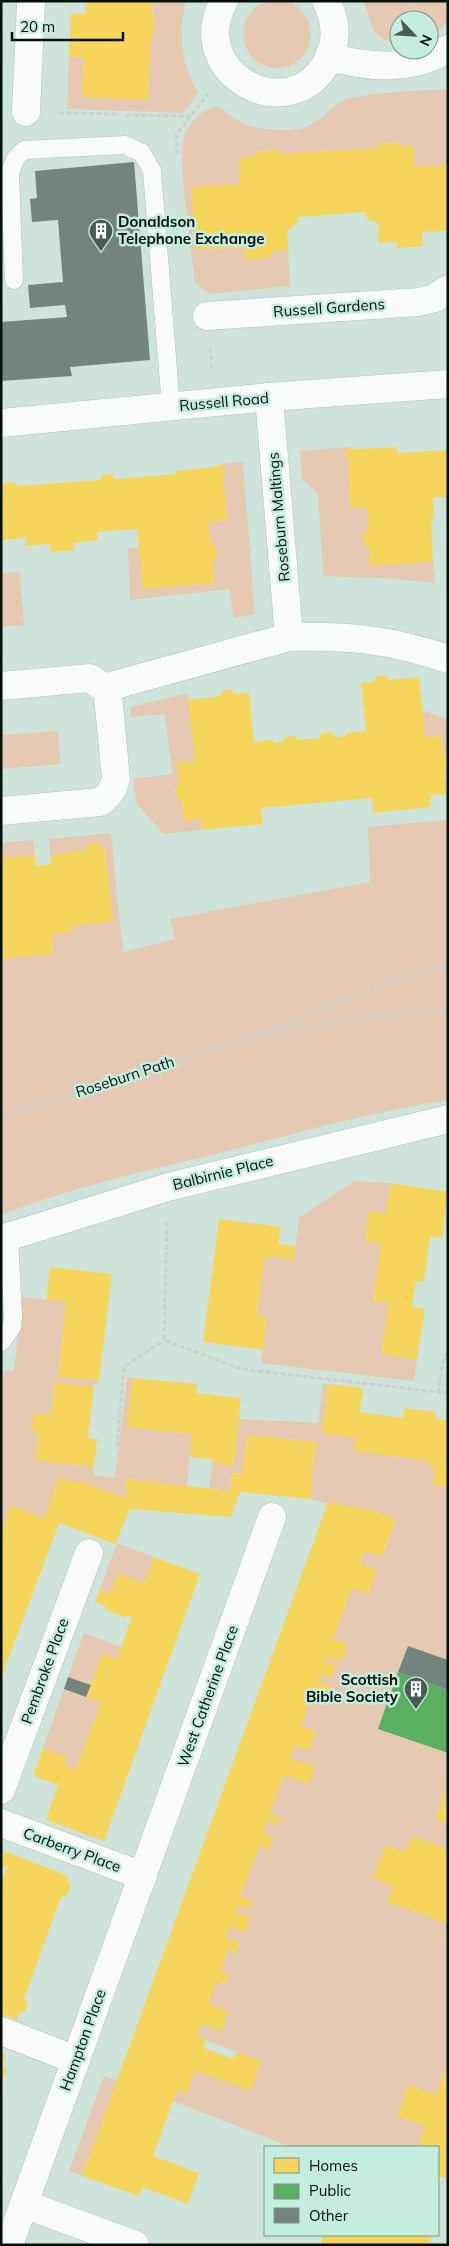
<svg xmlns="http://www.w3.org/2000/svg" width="449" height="2246" viewBox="0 0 449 2246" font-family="Mulish,sans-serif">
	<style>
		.green { fill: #e5c9b2 }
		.homes { fill: #f6d55c }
		.public { fill: #5aae61 }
		.building { fill: #73837d }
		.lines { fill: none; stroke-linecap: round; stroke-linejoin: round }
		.lane-casing { stroke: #afc1b9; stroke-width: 19 }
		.street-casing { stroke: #afc1b9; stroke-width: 29 }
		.path { stroke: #cbd0ce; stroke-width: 3; stroke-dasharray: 5 2.5; stroke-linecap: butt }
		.lane { stroke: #f8fbfa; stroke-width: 18 }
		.street { stroke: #f8fbfa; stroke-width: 28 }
		.labels { text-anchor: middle; stroke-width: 5; stroke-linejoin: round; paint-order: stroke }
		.poi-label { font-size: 15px; font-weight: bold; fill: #03100b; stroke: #c5eddd; text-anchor: start }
		.street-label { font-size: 15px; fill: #03100b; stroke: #c5eddd }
	</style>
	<rect width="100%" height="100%" fill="#cee4db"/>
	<!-- green -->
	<g class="green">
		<circle cx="277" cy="34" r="34"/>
		<path d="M152,1h34c-8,33 -5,62 12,92l-15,20 -116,-4 2,-53 15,1 -2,40 66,3 3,-64h3z"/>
		<path d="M364,1h47l2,2 3,-2h32v21l-12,11 -7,2v-15h-30v22c-26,1 -29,-20 -35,-41z"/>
		<path d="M448,90v75l-33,2 -2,-22 -14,1 -1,-3 -21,1v4l-95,6v-4l-27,2v4l-16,1 1,27 -49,3 4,63 49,-3 1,13 26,-2v-6l17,-2 2,36 -80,8 -15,-11c-3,-30 -19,-126 -10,-149 6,-14 17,-23 31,-28 8,3 12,8 19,13 15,10 46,13 64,10 18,-4 30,-21 45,-29 14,-6 87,-11 104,-10z"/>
		<path d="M348,447l-4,6 4,7 2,47h17l1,23 -5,5v10l6,3 1,18 63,-4 2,21 -50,-5 -62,-2 -5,-83 -16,-13 -2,-29z"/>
		<path d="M243,462l12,152 -21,4 -5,-29 -99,11 -2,-52h12l4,41 70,-6 -1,-23 5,-3 -1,-9 -7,-7 -2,-19 19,-2 -4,-44 3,-7 -5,-5z"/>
		<path d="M20,572l4,53 -23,2v-54z"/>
		<path d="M188,693l7,68 -18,2 2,21 -4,4 1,9 5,3 3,21 17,-2 1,11 -38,4 -28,-31 -3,-24 39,-5 -7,-60 -34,3 -1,-10z"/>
		<path d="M422,710l26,10v39l-4,-2 -3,-21 -16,1z"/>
		<path d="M58,731l3,33 -60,5v-34z"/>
		<path d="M448,820v280c-80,12 -158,35 -236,55 -71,17 -143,33 -211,60v-256l52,-5 -1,-20 20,-1v-7l41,-5 -8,-73h-4l-3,-5 -9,1 -4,6 -35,6 -1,-17 62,-6 12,119 52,-13 -5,-20 200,-37 -2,-55z"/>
		<path d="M33,840l2,15 -29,3 -5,-5v-10z"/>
		<path d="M355,1181l36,2 -5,31 -17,-2 -4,29 16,3 -8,57 16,2 -8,51 36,6 -3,21 -153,-18 6,-46 -10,-1 8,-60 29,4 5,-43z"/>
		<path d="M22,1297l44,5 -8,75 41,4v4l-4,-1 -1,3 -39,-5 -4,33 -17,-2 -2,18 7,1 -4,28 59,7 -1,8 22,3 12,-101 5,1 -5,49 65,7 -5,52 -60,-7 -3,8 4,3 -3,8 -42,-16h-11l-13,-5 -15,41 -43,15v-142l2,-21 11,1z"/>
		<path d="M323,1383l5,1 -6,49 34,5 -1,13 75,10 -1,5 6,1 -2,18 15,2v173l-40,-14 -29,83 69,24v30l-13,36 13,5v25l-36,-13 -24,66 60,22v137l-12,34 -28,-10 -11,31 28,10 -7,21h-127l-118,-46 4,-11 9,3 9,-22 56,20 10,-30 -64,-24 4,-13 20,7 7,-20 -20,-7 8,-23 9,4 4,-9 -9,-4 8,-23 9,3 3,-9 -14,-5 4,-12 15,5 5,-14 -15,-6 3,-6 11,4 3,-7 -12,-5 19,-51 10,4 5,-12 -11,-4 4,-14 12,4 1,-6 -11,-4 15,-39 25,9 -19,-26 4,-12 15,5 7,-20 -15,-5 11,-30 16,5 5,-14 -15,-6 2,-7 11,4 5,-13 -11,-4 2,-4 14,5 7,-18 -15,-5 19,-51 17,5 8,-22 -17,-7 5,-13 17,6 14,-37 -86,-21 6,-57 -69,-7 -5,39 -10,-1 -2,18 -21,-3 3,-25 22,2 5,-46 79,4z"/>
		<path d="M117,1543l37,14 -10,26 -26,-10 -7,20 -11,-4z"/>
		<path d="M84,1633l37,14 -4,12 -15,-5 -11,31 -23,-8z"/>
		<path d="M64,1689l37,13 -25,67 -12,-4 2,-8 -23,-9z"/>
		<path d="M104,2076l13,5 -35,95 -13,-5z"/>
	</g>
	<!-- homes -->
	<g class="homes">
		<path d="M86,1h66v15h3l-1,20h-3l-3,64 -66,-3 2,-40 -15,-1 2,-43 14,1z"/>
		<path d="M399,143v3l14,-1 2,22 33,-2v66l-26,1 1,14 -26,2v-6l-18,1 -1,-20 -9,-3 -4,-4v-4l-67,5v4l-7,8h-4l1,21 -17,2v6l-27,2v-13l-49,3 -4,-63 49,-3 -1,-27 16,-1v-4l27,-2v4l45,-3 50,-3v-4z"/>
		<path d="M348,447l8,2 41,-2v6l51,-3v47l-15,1 1,20 -3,1 2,43 -63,4 -1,-18 -6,-3v-10l5,-5 -1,-23 -17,1 -2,-48 -4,-7z"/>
		<path d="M221,464l5,5 -3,7 4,44 -19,2 2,19 7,7 1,9 -5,3 1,23 -71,6 -6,-60 -40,3 1,8 -24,3v7l-23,2 -1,-8 -24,2v-8l-25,2v-52l4,-5 9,-1 4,4 82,-6 2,-5 10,-1 3,5h4l57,-5v-3l38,-4z"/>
		<path d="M385,675l4,5 30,-3 6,60 16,-1 3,21 4,2v12l-3,2 2,21 -17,1 1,12 -58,6 -1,-15 -111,10 2,16 -61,6 -1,-11 -17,2 -3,-21 -5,-3 -1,-9 4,-4 -2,-21 18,-2 -7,-61 32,-4 2,-5 9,-2 4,5 14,-2 5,50 19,-2v3l9,-1 3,-5 10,-1 3,4 22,-2 2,-5 10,-1 4,5 10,-1v-3l20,-2 -5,-48 13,-1 2,-6z"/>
		<path d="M98,843l3,5h4l8,73 -41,5v7l-20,1 1,20 -52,5v-107l5,6 29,-3 1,11 15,-2 -1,-8 35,-6 3,-6z"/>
		<path d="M391,1183l57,9 -6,46 -12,-2 -6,46 -8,-1 -4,26 13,2 -8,51 -36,-6 8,-51 -16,-2 8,-57 -16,-3 4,-30 17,3z"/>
		<path d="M219,1219l62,8 -3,17 17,2 -1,14 -29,-4 -8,60 10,1 -4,33 -60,-8z"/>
		<path d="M50,1267l62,7 -13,107 -41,-4 8,-75 -20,-2z"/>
		<path d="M132,1378l65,6 -1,9 45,5 -7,68 -22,-3v-4l-22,-2 2,-23 -65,-7z"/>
		<path d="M55,1382l39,5 -6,51 9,1 -3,28 -59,-7 4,-28h-8l3,-19 17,2z"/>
		<path d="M328,1384l35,4 -3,24 43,6 1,-10 32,4v7l12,1v67l-15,-2 2,-18 -6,-1 1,-5 -76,-10 2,-13 -34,-5z"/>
		<path d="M247,1435l69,7 -6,57 -70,-7 -9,25 -101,-8 -15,35 -56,-21 -58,156v-146l10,-27 33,12 15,-41 13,5h10l43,16 3,-8 -4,-2 3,-9 103,12 2,-18 10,1z"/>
		<path d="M328,1502l50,10 18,7 -14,38 -17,-6 -5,13 17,6 -8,24 -17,-6 -19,51 15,5 -7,18 -14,-5 -2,4 11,4 -5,13 -11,-4 -2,7 15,6 -5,15 -16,-6 -4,10 -7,20 15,5 -7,20 -15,-5 -4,12 25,9 -6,17 -25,-9 -15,39 12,4 -3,6 -11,-4 -4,14 11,4 -5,12 -10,-4 -19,51 12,4 -3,8 -11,-4 -3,6 15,6 -5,15 -15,-6 -4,12 14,5 -3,9 -9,-3 -8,23 9,4 -4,9 -9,-4 -7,23 19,7 -7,20 -20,-7 -4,12 9,4 -3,8 31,11 2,-7 25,9 -10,30 -56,-20 -9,23 -9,-4 -24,66 46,17 -11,31 -46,-17 -3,9 -57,-20z"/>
		<path d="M154,1557l46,17 -96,267 -58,-21 12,-35 -25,-9 10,-28 24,9 -3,8 12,4 25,-67 -15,-5 16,-43 15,5 15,-43 -8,1 -19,-7 1,-4 -11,-4 5,-13 11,4 7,-20 26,10z"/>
		<path d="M448,1784v40l-13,-5z"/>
		<path d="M412,1836l36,13v75l-61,-22 6,-16 -20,-8 13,-33 19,7z"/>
		<path d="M1,1850l67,26 -1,4 4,6 -4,10 -6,1 -37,102 4,4 -3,9 -6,1 -2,7 -16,-6v-131l6,-15 -6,-2z"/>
		<path d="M1,2053l5,2 -3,9 3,7 -4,13z"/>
		<path d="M447,2062h1v117l-10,-3v-29h-20l7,-21 -28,-10 11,-31 28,10z"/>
		<path d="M323,2235h109l-4,10h-108z"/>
	</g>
	<!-- public -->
	<path class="public" d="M398,1672l50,18v63l-70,-24z"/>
	<!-- building -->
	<g class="building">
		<path d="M134,162l16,198 -80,7 2,9 -71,5v-59l66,-5 -2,-12 -35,3 -2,-23 35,-3 -5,-62 -26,2 -2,-23 7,-1 -2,-27z"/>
		<path d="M408,1646l40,14v30l-50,-18z"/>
		<path d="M68,1677l23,8 -5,12 -22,-8z"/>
	</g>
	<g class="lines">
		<defs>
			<g id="lane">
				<path d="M14,280l-4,-108 6,-14 8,-8 101,-5 17,8 10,18 19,236"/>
				<path d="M1,1342l11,-15 1,-11 -4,-79"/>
			</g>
			<g id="street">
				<path d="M224,1c-40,73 67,130 104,59 10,-20 8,-40 -2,-59"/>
				<path d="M329,57c41,11 81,14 119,-8"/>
				<path d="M26,112l5,-111"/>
				<path d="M207,316l212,-14 16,-4 13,-9"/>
				<path d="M1,423l268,-26 179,-13"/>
				<path d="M289,637c62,-1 99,2 159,22"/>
				<path d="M1,686l89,-8 14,10 185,-51 -20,-240"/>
				<path d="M1,811l99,-9c9,-6 13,-12 16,-23l-8,-84 -4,-7"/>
				<path d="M1,1239l167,-52 280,-68"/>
				<path d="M1,1790l88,-237"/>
				<path d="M1,1823l142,53"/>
				<path d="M1,2031l75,29"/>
				<path d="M24,2204l111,41"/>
				<path d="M9,2245l263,-728"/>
			</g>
		</defs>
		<!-- lane casing -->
		<use href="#lane" class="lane-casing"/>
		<!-- street casing -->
		<use href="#street" class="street-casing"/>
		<!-- path -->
		<g class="path">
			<path d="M59,113l61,1"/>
			<path d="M126,115l63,1"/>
			<path d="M177,154l-1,-19 32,-41"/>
			<path d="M210,348l2,21"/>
			<path d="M256,1037l113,-21 79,-7"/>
			<path d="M1,1116l248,-78 135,-55 64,-18"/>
			<path d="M167,1222l-3,118 77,29 197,23 5,-31 5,-8"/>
			<path d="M438,1392l10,2"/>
			<path d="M117,1447l7,-80 40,-27"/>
		</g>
		<!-- lane -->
		<use href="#lane" class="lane"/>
		<!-- street -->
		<use href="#street" class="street"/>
	</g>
	<!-- icons -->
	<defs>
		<symbol id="building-pin" viewBox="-11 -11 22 30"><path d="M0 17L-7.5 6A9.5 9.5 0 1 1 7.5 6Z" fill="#4a5a54" stroke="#c5eddd"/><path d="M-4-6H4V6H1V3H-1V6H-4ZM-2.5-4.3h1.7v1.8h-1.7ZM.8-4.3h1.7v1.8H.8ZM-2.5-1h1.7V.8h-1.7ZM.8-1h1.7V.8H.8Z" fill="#fff"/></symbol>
	</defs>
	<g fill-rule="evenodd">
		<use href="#building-pin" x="87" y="217" width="28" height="38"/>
		<use href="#building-pin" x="402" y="1675" width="28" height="38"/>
	</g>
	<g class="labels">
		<!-- poi labels -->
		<g class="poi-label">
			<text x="118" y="227">Donaldson<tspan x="118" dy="17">Telephone Exchange</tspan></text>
			<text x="398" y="1685" text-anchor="end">Scottish<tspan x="398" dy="17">Bible Society</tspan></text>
		</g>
		<!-- street labels -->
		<g class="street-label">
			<text transform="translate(329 308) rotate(-4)" y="5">Russell Gardens</text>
			<text transform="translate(224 402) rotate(-5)" y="5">Russell Road</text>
			<text transform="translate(279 517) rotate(-95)" y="5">Roseburn Maltings</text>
			<text transform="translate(125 1077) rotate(-18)" y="5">Roseburn Path</text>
			<text transform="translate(223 1173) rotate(-14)" y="5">Balbirnie Place</text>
			<text transform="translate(45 1671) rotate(-70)" y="5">Pembroke Place</text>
			<text transform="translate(208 1696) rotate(-70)" y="5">West Catherine Place</text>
			<text transform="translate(72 1850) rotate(20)" y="5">Carberry Place</text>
			<text transform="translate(83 2040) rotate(-70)" y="5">Hampton Place</text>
		</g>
	</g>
	<!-- border -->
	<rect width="449" height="2246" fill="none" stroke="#03100b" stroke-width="5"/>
	<!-- legend -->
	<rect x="264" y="2146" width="175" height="90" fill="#c5eddd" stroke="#779589"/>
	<rect x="274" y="2158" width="25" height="15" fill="#f6d55c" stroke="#779589"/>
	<text x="309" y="2171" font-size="15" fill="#03100b">Homes</text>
	<rect x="274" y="2184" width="25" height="15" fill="#5aae61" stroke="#779589"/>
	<text x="309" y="2196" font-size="15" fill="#03100b">Public</text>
	<rect x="274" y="2208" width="25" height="15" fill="#73837d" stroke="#779589"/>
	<text x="309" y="2221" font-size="15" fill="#03100b">Other</text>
	<!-- north arrow -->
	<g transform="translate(414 35) rotate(115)"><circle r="24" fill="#c5eddd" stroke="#779589"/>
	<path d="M0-4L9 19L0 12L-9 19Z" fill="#4a5a54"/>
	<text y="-8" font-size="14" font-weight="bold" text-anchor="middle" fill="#03100b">N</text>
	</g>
	<!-- scale -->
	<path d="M12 32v8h111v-8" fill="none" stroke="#03100b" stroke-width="2.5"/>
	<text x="20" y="32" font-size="15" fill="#03100b" stroke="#c5eddd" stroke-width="4" paint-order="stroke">20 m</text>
</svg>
